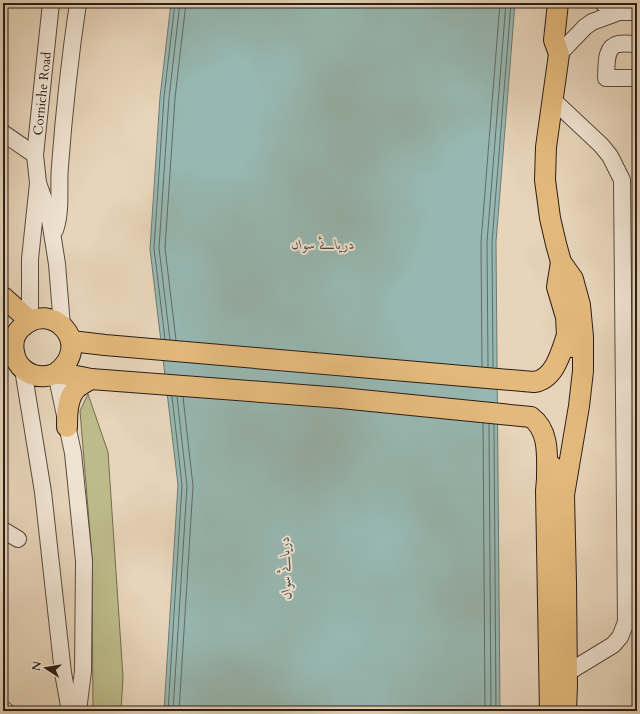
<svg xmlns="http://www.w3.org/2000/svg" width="640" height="714" viewBox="0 0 640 714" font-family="Cardo,Amiri,serif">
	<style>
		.green { fill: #bdbb8a; stroke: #746c51 }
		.water { fill: #97b8b2; stroke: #6b7a74 }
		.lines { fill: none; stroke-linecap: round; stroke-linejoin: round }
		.shore { stroke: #606b65; stroke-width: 1 }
		.minor-casing { stroke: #594c40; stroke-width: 18 }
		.major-casing { stroke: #2a1e18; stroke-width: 22 }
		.minor { stroke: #efe3d2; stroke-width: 16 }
		.major { stroke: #e4ba7c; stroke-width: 20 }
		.labels { text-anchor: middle; stroke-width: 4; stroke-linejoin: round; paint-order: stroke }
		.street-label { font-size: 13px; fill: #2a1e18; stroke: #efe3d2 }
		.water-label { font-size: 14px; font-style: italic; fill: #4b4c46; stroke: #efe3d2 }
	</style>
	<rect width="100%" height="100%" fill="#e7d4b9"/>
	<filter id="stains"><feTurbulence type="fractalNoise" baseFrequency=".005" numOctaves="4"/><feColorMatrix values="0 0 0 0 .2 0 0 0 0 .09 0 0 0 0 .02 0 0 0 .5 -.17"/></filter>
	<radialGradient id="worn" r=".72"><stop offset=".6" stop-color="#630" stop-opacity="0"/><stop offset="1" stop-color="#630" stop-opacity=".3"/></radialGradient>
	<!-- green -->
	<path class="green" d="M88,394l20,58 15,225 -2,34h-28l-1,-154 -12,-146z"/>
	<!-- water -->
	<path class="water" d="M171,3h344l-19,239 4,469h-336l14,-226 -28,-236 10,-152z"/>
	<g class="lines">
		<!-- shore -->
		<g class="shore">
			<path d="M165,339l-11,-91 10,-151 11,-94"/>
			<path d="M170,340l-11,-92 10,-150 11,-95"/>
			<path d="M176,340l-11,-92 10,-150 11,-95"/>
			<path d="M482,367l-1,-125 19,-239"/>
			<path d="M488,367l-1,-125 19,-239"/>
			<path d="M493,367l-1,-125 19,-239"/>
			<path d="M483,423l2,288"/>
			<path d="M489,424l2,287"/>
			<path d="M494,424l2,287"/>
			<path d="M168,711l14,-226 -10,-89"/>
			<path d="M173,711l14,-225 -10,-89"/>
			<path d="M179,711l14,-225 -10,-89"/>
		</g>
		<defs>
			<g id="minor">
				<path d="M603,3l16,9"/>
				<path d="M637,44c-6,0 -13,-1 -19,0 -14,3 -11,24 -12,34h31"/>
				<path d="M559,54l26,-27 7,-5 27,-10h18"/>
				<path d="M553,100l48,45 9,11 12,24 4,442 -6,15 -7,8 -46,28"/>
				<path d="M3,133l32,22"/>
				<path id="s1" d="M38,183l-3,-28 16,-152"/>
				<path d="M55,230c7,-20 3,-43 5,-64 4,-54 10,-109 18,-163"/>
				<path d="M30,321v-62l8,-76 11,31 8,50 5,62"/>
				<path d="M23,369l20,123 20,181 7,38"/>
				<path d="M56,373l17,80 11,108 -1,110 -5,40"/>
				<path d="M3,530l15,9"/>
				<path d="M3,709l3,2"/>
			</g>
			<g id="major">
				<path d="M558,3l-4,37 5,14 -13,93 -1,33 5,38 6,26 5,18 12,17 7,26 3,32v34l-4,35 -15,89 2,87 1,103 -1,26"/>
				<path d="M561,262l-4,25 9,30 1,18 5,12"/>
				<path d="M3,297l27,24"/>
				<path d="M71,341l34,4 429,37c21,-3 27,-30 33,-47"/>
				<path d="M56,373c39,-29 -5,-74 -34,-46 -7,6 -10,15 -8,25 2,15 16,26 32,24 4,0 8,-3 12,-2 11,0 22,3 33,5l250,19 190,19c19,14 16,40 16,62"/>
				<path d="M67,427c0,-12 0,-27 8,-37 4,-5 11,-8 16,-11"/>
				<path d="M550,711l-4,-220 1,-12 5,-13"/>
			</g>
		</defs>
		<!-- minor casing -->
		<use href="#minor" class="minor-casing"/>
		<!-- major casing -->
		<use href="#major" class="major-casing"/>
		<!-- minor -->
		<use href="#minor" class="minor"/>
		<!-- major -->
		<use href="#major" class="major"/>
	</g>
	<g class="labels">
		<!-- street labels -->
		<g class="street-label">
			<text dy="5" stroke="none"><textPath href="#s1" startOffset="90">Corniche Road</textPath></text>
		</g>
		<!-- water labels -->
		<g class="water-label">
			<text x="323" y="249">دریائے سواں</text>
			<text transform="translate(285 568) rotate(-92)" y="5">دریائے سواں</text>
		</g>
	</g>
	<!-- margin -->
	<rect width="640" height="714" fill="none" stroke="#e7d4b9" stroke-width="16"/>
	<rect x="4" y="4" width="632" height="706" fill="none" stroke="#2a1e18" stroke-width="2"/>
	<rect x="8" y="8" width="624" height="698" fill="none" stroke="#2a1e18"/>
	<!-- north arrow -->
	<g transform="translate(46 668) rotate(282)" stroke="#efe3d2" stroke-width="3" paint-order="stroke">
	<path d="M0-3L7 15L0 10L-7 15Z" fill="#2a1e18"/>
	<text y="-6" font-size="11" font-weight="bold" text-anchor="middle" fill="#2a1e18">N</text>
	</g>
	<rect width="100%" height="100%" filter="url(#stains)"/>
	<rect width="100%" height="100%" fill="url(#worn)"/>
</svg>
